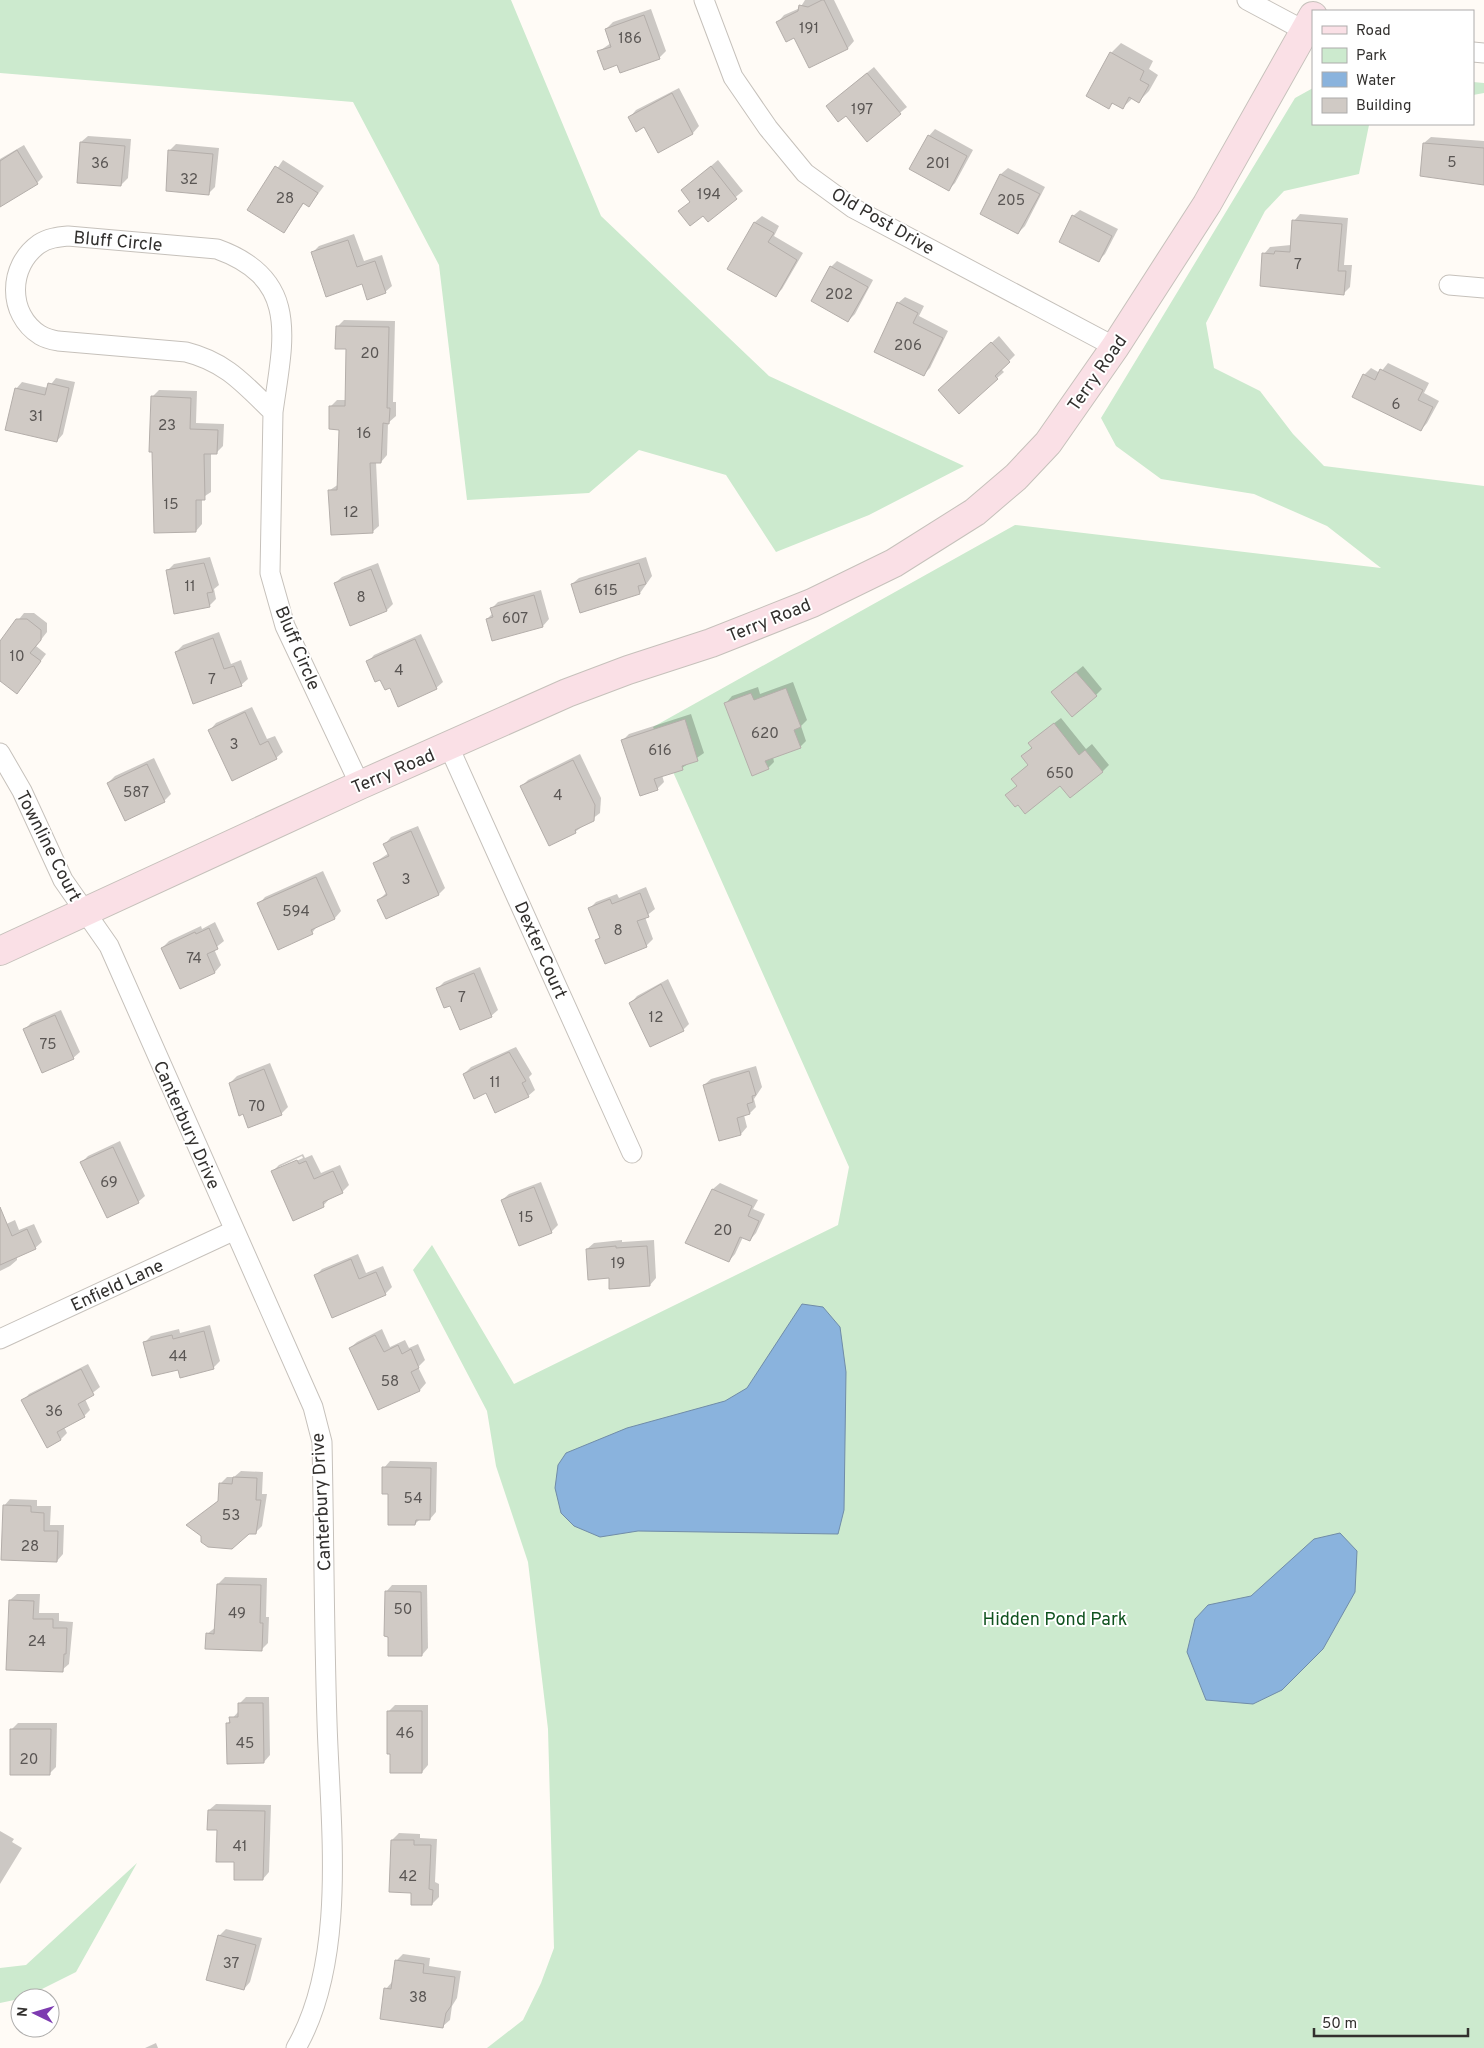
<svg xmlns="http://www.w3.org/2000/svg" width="1484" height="2048" viewBox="0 0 1484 2048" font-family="Overpass,sans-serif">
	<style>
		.green { fill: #cceace }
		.water { fill: #8ab3dd; stroke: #708ca8 }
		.shadow { fill: #0003; fill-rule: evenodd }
		.building { fill: #d0cac5; stroke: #b4aeaa }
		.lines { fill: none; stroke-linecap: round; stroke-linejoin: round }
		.street-casing { stroke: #c6c1bb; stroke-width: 21 }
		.secondary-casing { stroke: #c6c1bb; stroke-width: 30 }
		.street { stroke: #fff; stroke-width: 19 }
		.secondary { stroke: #fae0e6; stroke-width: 28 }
		.labels { text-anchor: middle; stroke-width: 4; stroke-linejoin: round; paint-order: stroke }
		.number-label { font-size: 15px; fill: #5a5654 }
		.street-label { font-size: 18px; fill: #32302e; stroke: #fff }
		.park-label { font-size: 18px; fill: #115320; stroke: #fff }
	</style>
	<rect width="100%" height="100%" fill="#fffbf6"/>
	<!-- green -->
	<g class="green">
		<path d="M0,0h511l90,216 168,160 195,90 -95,49 -93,37 -50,-77 -87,-25 -50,43 -122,7 -28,-235 -86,-163 -353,-29z"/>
		<path d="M1473,82l11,1v10l-11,2z"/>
		<path d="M1313,88v36h59l-3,1 -10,49 -75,17 -19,20 -59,112 8,45 46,23 33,43 31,32 160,20v1562h-997l36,-28 18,-37 13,-35 -6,-219 -20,-167 -32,-96 -9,-55 -74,-141 19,-25 82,139 324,-159 11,-58 -196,-440 362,-202 366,43 -54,-42 -73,-32 -93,-15 -45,-33 -15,-28 194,-320z"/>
		<path d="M137,1863l-61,109 -52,26 -24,5v-35l26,-3z"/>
	</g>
	<!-- water -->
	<g class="water">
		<path d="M802,1304l21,3 17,20 6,45 -2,138 -6,24 -200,-3 -38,6 -26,-11 -13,-13 -6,-25 3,-23 8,-12 61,-25 98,-27 22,-13z"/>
		<path d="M1340,1533l17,18 -2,41 -32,57 -41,41 -29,14 -47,-4 -19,-48 8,-33 13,-14 43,-9 63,-57z"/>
	</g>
	<!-- shadow -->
	<g class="shadow">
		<path d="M805,0h29l20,41 -6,7 -38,18 -15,-30 -17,-14 6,-7 16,-7z"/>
		<path d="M651,9l15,42 -7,7 -41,5 -20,-11 13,-9 -5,-14 7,-7z"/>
		<path d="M1121,43l32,18 -4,8 9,6 -9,16 -10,10 -6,-3 -11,10 -9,-5 -4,4 2,-54z"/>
		<path d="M874,67l33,40 -40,33 -33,-40z"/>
		<path d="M679,88l20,38 -6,7 -34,18 -14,-25 -15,-9 6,-7z"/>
		<path d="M935,129l38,21 -18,33 -6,6 -20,-53z"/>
		<path d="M88,136l43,3 -3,39 -7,7 -40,-43z"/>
		<path d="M1431,137l53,4v43l-60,-41z"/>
		<path d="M176,144l43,4 -4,39 -6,6 -39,-43z"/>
		<path d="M24,145l19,32 -6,6 -37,22v-46z"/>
		<path d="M283,160l41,26 -15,20 -5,-3 -20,29 -35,-22z"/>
		<path d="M718,160l25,31 -35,29 -5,-6 -23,-3 11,-10 -8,-11z"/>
		<path d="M1008,168l37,19 -20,39 -7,7 -36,-19 19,-40z"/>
		<path d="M1080,210l38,19 -13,25 -7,7 -25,-45z"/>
		<path d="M1300,214l48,4 -4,47h8l-2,22 -7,7 -79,-40 6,-7 21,-2 3,-24z"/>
		<path d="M762,216l17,10 -5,10 29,17 -21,36 -7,7 -46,-27 26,-47z"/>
		<path d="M354,234l10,27 18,-6 10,31 -7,6 -22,-9 -51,-30 7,-7z"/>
		<path d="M837,261l36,19 -18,34 -7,7 -17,-54z"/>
		<path d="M905,297l19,9 -5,10 29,15 -18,37 -7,7 -25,-72z"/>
		<path d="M344,320l51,1 -2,81h3v14l-8,7 -1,32 -6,7h-5l3,64 -7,6 -42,-42 9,-6 2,-55 -10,-23 6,-6h9l1,-52 -10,-21z"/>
		<path d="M999,336l16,19 -14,14 3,3 -45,40 -13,-28z"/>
		<path d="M1388,363l41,20 -5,10 15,8 -12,22 -6,7 -57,-55 7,-7 9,5z"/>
		<path d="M56,378l19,4 -12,52 -6,7 -41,-52 6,-7 26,6z"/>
		<path d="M159,390l38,1 -1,32 28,1 -1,22 -7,7 -5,-1v40l-9,6v26l-6,7 -44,-134z"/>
		<path d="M210,557l9,28 -5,4 2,10 -7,7 -42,-35 7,-7z"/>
		<path d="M646,557l6,19 -12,17 -59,18 -9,-27 7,-6z"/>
		<path d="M378,563l15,41 -6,6 -52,-27 7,-6z"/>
		<path d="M541,590l8,29 -6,7 -50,14 -6,-21 6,-6 -1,-5 6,-6z"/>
		<path d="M24,613h10l13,10v9l-11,14 10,8 -23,31 -23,-5v-37z"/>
		<path d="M219,632l12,32 10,-4 7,19 -7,6 -65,-33 7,-7z"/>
		<path d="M421,634l22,48 -7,6 -46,-1 -22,-25 6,-7z"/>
		<path d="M1083,666l19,23 -6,6 -37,-9z"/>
		<path d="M793,682l14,38 -6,6 5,15 -6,6 -27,10 1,5 -6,6 -42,-65 6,-7 26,-9 2,7z"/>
		<path d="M252,707l15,32 8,-3 8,16 -7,6 -66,-28 6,-7z"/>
		<path d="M691,714l13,39 -22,15 -20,7 2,7 -7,7 -34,-49 6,-6z"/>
		<path d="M1061,718l25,31 6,-5 17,21 -7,7 -41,12 -43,1 -6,-6 17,-15 1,-14 6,-13z"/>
		<path d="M580,754l21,44 -1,15 -25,19 -53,-46 6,-6z"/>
		<path d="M154,758l17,36 -7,7 -56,-18 7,-7z"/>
		<path d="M418,826l27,62 -6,6 -60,6 8,-8 -13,-29 15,-10 -4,-9 6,-7z"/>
		<path d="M323,871l18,40 -6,7 -17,7 -6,8 -53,-29 6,-7z"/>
		<path d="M646,887l9,22 -10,8 8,22 -7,7 -40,16 -9,-22 3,-3 -11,-28 7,-7 21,-8 2,4z"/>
		<path d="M215,922l9,19 -10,8 7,16 -6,7 -35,15 -18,-39 7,-7 32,-15 1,3z"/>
		<path d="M480,967l18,43 -7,6 -53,-28 6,-6z"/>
		<path d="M668,979l21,45 -6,6 -52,-27 6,-7z"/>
		<path d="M61,1010l19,42 -7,6 -49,-28 7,-7z"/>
		<path d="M516,1047l16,27 -3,3 6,13 -7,6 -64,-22 7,-7z"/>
		<path d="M270,1063l18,44 -7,7 -51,-31 7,-7z"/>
		<path d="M756,1066l6,21 -8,12 2,8 -6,6 -6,2 3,12 -6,7 -21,6 -16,-55 7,-6z"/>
		<path d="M120,1141l25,55 -7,6 -57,-39 7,-7z"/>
		<path d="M303,1154l2,4 7,-3 9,18 19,-8 9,20 -7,7 -12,6 -7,8 -51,-34 7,-7zM302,1156l1,2 -24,11v-2z"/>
		<path d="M541,1182l17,43 -7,7 -49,-32 7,-6z"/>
		<path d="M720,1183l38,17 -5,9 12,5 -9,19 -6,7 -7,-3 -8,17 -6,7 -42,-19 26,-53z"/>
		<path d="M15,1220l4,10 15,-6 8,18 -7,6 -18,8v4l-7,6 -10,5v-44z"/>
		<path d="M622,1240v2l32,-2 2,38 -6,7 -63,-36 7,-6z"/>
		<path d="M358,1254l8,19 17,-7 9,21 -7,7 -69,-19 6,-6z"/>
		<path d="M210,1325l10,36 -7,7h-35l-34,-25 7,-7 28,-7 1,4z"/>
		<path d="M382,1329l8,18 15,-7 4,8 9,-4 7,16 -7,7 8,16 -6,7 -41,19 -29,-61 7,-6z"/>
		<path d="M88,1364l12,23 -15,12 5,11 -6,6 -20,11 3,6 -6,6 -38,-38 6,-7z"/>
		<path d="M390,1461l47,1 -1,50 -6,7h-10l-5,5 -25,-31 -6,-25z"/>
		<path d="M241,1471l22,1 -1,22h5l-5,32 -7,7 -53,3 -14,-11 31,-25 1,-16 7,-7h7z"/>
		<path d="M10,1499l27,1v6h14l-1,19h14l-1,29 -6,7 -53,-55z"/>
		<path d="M225,1577l42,1 -1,39h3l-1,26 -6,6 -55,-15 9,-7 2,-43z"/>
		<path d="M392,1585h35l1,63 -6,7 -36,-63z"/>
		<path d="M17,1594h23l-1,19h20v8l14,1 -4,42 -7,6 -52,-70z"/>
		<path d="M246,1697h23l1,58 -6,7 -37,-38 12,-13v-7z"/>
		<path d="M395,1705h33v60l-6,7 -34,-60z"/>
		<path d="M18,1723h39l-1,44 -7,7 -37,-45z"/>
		<path d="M216,1804l55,1 -2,67 -6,7 -28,-18 -26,-51z"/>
		<path d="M0,1831l14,8 -2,3 10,6 -22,36z"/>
		<path d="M399,1833l21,1v4l17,1 -2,43 4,2v13l-7,7 -19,-12 -21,-52z"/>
		<path d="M226,1929l36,9 -12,44 -6,7 -25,-53z"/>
		<path d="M403,1954l27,4 -1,8 32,5 -4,27 -5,8 -2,14 -7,6 -57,-37 6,-7 4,-21z"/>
		<path d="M156,2043l2,5h-13z"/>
	</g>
	<!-- building -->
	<g class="building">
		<path d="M822,0h2l24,49 -39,19 -15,-30 -8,4 -10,-20 22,-11 1,-6 9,2z"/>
		<path d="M644,15l16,44 -40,14 -3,-8 -13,5 -7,-19 14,-4 -6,-18z"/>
		<path d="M1110,52l34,19 -4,9 9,5 -10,18 -10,-6 -6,12 -11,-6 -3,6 -23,-13z"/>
		<path d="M867,73l34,41 -34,28 -21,-26 -8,6 -12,-16z"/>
		<path d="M672,93l21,41 -35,19 -14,-26 -8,5 -8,-15z"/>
		<path d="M928,135l39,21 -18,35 -40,-22z"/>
		<path d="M80,142l45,4 -4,40 -44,-3z"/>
		<path d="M1423,143l61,5v37l-64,-9z"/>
		<path d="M17,150l21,34 -38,23v-46z"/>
		<path d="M168,150l45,4 -4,41 -43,-4z"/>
		<path d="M275,166l43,27 -9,14 -6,-4 -19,30 -37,-23z"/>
		<path d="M711,166l26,33 -29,23 -5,-6 -13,10 -12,-15 12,-9 -9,-12z"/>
		<path d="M1000,174l40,20 -22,40 -38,-20z"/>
		<path d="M1072,215l40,21 -13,26 -40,-20z"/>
		<path d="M1292,220l50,4 -4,47h8l-2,24 -84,-9 2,-33 12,1 1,-3 15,1z"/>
		<path d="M754,222l20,11 -6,9 29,18 -21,37 -49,-28z"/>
		<path d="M348,240l9,27 18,-6 11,32 -19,7 -5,-16 -36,13 -15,-45z"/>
		<path d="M830,266l38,21 -20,35 -37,-21z"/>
		<path d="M897,302l21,11 -5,10 30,15 -19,38 -50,-24z"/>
		<path d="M336,326l53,1 -2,81h3l-1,16 -6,-1 -2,40h-11l3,70 -42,2 -3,-45h9l2,-60 -10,-1v-23h16l1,-57h-11z"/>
		<path d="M991,342l19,20 -15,14 3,3 -39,35 -21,-24z"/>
		<path d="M1380,369l43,21 -5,10 15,7 -12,24 -69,-34 11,-23 12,6z"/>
		<path d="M48,383l21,5 -12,54 -52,-12 10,-42 30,7z"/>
		<path d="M151,396l40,2 -1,31 28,1 -1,24h-13l1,46h-9v32l-42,1 -2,-81h-3z"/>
		<path d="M204,563l9,29 -6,1 3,14 -36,7 -8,-44z"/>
		<path d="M639,563l7,21 -8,2 2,8 -60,19 -9,-29z"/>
		<path d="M371,569l16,42 -37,15 -16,-43z"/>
		<path d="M534,595l9,32 -51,14 -6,-22 7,-2 -3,-9z"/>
		<path d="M16,619h11l14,11v10l-11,13 11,8 -24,33 -17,-13v-40z"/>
		<path d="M213,638l11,31 10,-3 8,20 -49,18 -18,-52z"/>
		<path d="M415,639l22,50 -39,18 -8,-19 -5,2 -5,-10 -5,2 -9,-21z"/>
		<path d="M1076,672l21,24 -25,21 -21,-25z"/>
		<path d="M786,688l15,39 -7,3 7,18 -36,13 4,8 -17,7 -28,-73 27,-10 3,7z"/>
		<path d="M245,712l15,33 8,-4 9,18 -45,22 -24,-51z"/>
		<path d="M685,719l13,42 -16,5 1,4 -29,9 4,11 -18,6 -19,-56z"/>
		<path d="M1054,723l25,32 6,-5 18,22 -33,26 -10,-12 -35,28 -7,-9 -3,2 -10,-12 12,-9 -6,-7 17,-14 -7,-9 11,-8 -4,-5z"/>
		<path d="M573,760l22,45 -1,16 -19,9 1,3 -27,13 -29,-60z"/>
		<path d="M147,764l18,38 -40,19 -18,-38z"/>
		<path d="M411,831l28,64 -53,24 -9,-19 10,-5 -14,-32 16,-7 -6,-12z"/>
		<path d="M316,877l19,42 -24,11 2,4 -35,16 -21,-47z"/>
		<path d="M640,893l9,24 -12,4 10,26 -42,17 -10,-24 5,-2 -12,-30 22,-9 2,5z"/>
		<path d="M209,928l9,21 -11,5 8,19 -35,16 -19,-41 34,-16 1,2z"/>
		<path d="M474,973l18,44 -32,13 -10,-24 -6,2 -8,-20z"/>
		<path d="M661,984l23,47 -34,16 -21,-44z"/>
		<path d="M55,1015l19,44 -32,14 -19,-44z"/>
		<path d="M509,1052l17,29 -4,2 7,14 -34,16 -9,-20 -12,6 -11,-25z"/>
		<path d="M264,1069l18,46 -34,13 -5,-14 -4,2 -10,-33z"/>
		<path d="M749,1071l7,24 -4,1 1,6 -6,2 3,10 -13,4 4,17 -22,6 -16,-56z"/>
		<path d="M113,1147l26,56 -32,15 -27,-56z"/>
		<path d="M297,1160l2,4 7,-3 8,18 19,-8 10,22 -20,9 1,5 -31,14 -22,-50z"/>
		<path d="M534,1187l18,46 -33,13 -18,-46z"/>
		<path d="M712,1189l40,17 -4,10 11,5 -9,20 -10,-4 -11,25 -44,-19z"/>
		<path d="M0,1207l12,29 15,-7 9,20 -36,16z"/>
		<path d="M616,1246v2l31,-2 3,40 -41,3v-11l-21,2 -2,-31z"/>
		<path d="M351,1259l8,20 17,-7 10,23 -54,23 -18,-43z"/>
		<path d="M204,1331l10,38 -34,9 -2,-8 -26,6 -9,-34 29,-7 1,4z"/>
		<path d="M375,1335l9,17 14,-7 4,9 9,-5 8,19 -8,4 9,19 -42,19 -29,-62z"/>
		<path d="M81,1369l13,26 -16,9 7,13 -28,15 4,8 -14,8 -26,-48z"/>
		<path d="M382,1467l49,1 -1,52h-14l-1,5h-27v-31h-6z"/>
		<path d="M233,1477l24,1 -1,22h5l-5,34h-7l-17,15 -24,-2 -7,-5v-6l-15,-11 32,-24 1,-18 13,1z"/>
		<path d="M3,1505l28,1v6l13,1v18h14l-1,31 -56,-2z"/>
		<path d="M217,1584l44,1 -1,38h3l-1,28 -57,-2 1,-16 8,1z"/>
		<path d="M385,1591l36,1 1,64h-34v-19l-4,-1z"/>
		<path d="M9,1600l25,1 -1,18h20v9h14l-1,26h-2l-1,18 -57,-2z"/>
		<path d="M238,1703h25l1,60 -37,1 -1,-41h4l-1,-6h9z"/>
		<path d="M387,1711h35v62h-32v-19h-3z"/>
		<path d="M10,1729h41l-1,46h-40z"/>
		<path d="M208,1810l57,1 -2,69h-29v-18h-18l1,-32h-10z"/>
		<path d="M391,1840h23v5h17l-2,44 4,1 -1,15h-21v-12l-22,-1z"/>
		<path d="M218,1935l38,10 -12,45 -38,-10z"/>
		<path d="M395,1960l29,4 -1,9 32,4 -4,29 -5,7 -3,15 -63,-9 4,-31 7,1z"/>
	</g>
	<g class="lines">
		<defs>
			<g id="street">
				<path d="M704,0l29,77 35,51 37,45 48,35 262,139"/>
				<path d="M1247,0l58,31 8,1"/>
				<path d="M1473,52l11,1"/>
				<path d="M1449,285l35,3"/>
				<path d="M273,412c10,-72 28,-133 -56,-163l-149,-13c-10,1 -20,2 -29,8 -31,22 -32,70 1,91 5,3 12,5 18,6l128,11c40,10 58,32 87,60l-3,161 15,53 75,159"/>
				<path d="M449,747l183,406"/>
				<path d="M0,753l22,38 41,89 46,66 204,461 9,35c2,93 2,187 5,280 3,101 21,236 -31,326"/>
				<path d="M0,1339l233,-108"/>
			</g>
			<path id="secondary" d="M0,951l360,-166 207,-92 61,-23 83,-27 101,-40 82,-40 81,-51 41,-35 32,-34 67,-96 92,-143 106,-188"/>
		</defs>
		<!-- street casing -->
		<use href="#street" class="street-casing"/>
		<!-- secondary casing -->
		<use href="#secondary" class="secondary-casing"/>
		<!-- street -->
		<use href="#street" class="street"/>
		<!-- secondary -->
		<use href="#secondary" class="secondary"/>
	</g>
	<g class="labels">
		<!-- number labels -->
		<g class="number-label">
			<text x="809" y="33">191</text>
			<text x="630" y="43">186</text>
			<text x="862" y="114">197</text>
			<text x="1452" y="167">5</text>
			<text x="100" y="168">36</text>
			<text x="938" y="168">201</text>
			<text x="189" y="184">32</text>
			<text x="709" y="199">194</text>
			<text x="285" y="203">28</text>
			<text x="1011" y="205">205</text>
			<text x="1298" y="269">7</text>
			<text x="839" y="299">202</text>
			<text x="908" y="350">206</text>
			<text x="370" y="358">20</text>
			<text x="1396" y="409">6</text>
			<text x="36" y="421">31</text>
			<text x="167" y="430">23</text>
			<text x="364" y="438">16</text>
			<text x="171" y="509">15</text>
			<text x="351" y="517">12</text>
			<text x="190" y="591">11</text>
			<text x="606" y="595">615</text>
			<text x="361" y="602">8</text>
			<text x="515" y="623">607</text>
			<text x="17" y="661">10</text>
			<text x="399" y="675">4</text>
			<text x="212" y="684">7</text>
			<text x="765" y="738">620</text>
			<text x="234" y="749">3</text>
			<text x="660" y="755">616</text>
			<text x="1060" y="778">650</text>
			<text x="136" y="797">587</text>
			<text x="558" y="800">4</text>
			<text x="406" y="884">3</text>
			<text x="296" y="916">594</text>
			<text x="618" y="935">8</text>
			<text x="194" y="963">74</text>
			<text x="462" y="1002">7</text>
			<text x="656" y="1022">12</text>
			<text x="48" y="1049">75</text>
			<text x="495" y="1087">11</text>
			<text x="257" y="1111">70</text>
			<text x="109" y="1187">69</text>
			<text x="526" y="1222">15</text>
			<text x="723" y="1235">20</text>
			<text x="618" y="1268">19</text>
			<text x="178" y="1361">44</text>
			<text x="390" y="1386">58</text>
			<text x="54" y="1416">36</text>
			<text x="413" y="1503">54</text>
			<text x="231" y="1520">53</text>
			<text x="30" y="1551">28</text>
			<text x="403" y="1614">50</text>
			<text x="237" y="1618">49</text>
			<text x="37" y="1646">24</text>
			<text x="405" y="1738">46</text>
			<text x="245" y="1748">45</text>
			<text x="29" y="1764">20</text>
			<text x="240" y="1851">41</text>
			<text x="408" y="1881">42</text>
			<text x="231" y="1968">37</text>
			<text x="418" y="2002">38</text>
		</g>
		<!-- street labels -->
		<g class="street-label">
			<text transform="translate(883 221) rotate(30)" y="6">Old Post Drive</text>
			<text transform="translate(118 241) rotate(5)" y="6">Bluff Circle</text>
			<text transform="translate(1097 373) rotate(-55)" y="6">Terry Road</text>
			<text transform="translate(769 620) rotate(-22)" y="6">Terry Road</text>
			<text transform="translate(298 648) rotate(67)" y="6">Bluff Circle</text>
			<text transform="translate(393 771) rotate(-23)" y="6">Terry Road</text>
			<text transform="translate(49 846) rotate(63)" y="6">Townline Court</text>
			<text transform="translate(541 950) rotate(66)" y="6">Dexter Court</text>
			<text transform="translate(187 1125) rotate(66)" y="6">Canterbury Drive</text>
			<text transform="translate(117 1285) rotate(-25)" y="6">Enfield Lane</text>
			<text transform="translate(321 1502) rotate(-93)" y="6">Canterbury Drive</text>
		</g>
		<!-- park labels -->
		<g class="park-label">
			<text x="1055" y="1625">Hidden Pond Park</text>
		</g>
	</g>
	<!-- legend -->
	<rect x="1312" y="10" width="162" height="115" fill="#ffffff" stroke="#adacab"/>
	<rect x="1322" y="26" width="25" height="8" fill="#fae0e6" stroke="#adacab"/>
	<text x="1356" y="35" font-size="15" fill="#32302e">Road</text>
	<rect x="1322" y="48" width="25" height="15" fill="#cceace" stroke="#adacab"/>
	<text x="1356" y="60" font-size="15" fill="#32302e">Park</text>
	<rect x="1322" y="72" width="25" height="15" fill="#8ab3dd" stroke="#adacab"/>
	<text x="1356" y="85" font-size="15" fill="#32302e">Water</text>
	<rect x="1322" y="98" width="25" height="15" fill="#d0cac5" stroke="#adacab"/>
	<text x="1356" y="110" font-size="15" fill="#32302e">Building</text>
	<!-- north arrow -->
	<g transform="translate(35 2013) rotate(275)"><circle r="24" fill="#ffffff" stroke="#adacab"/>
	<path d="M0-4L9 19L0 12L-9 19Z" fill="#7d3bb0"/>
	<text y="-8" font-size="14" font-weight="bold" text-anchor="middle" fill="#32302e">N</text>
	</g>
	<!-- scale -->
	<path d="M1314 2028v8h154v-8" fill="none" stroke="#32302e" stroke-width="2.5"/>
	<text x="1322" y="2028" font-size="15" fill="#32302e" stroke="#ffffff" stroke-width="4" paint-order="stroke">50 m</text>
</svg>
